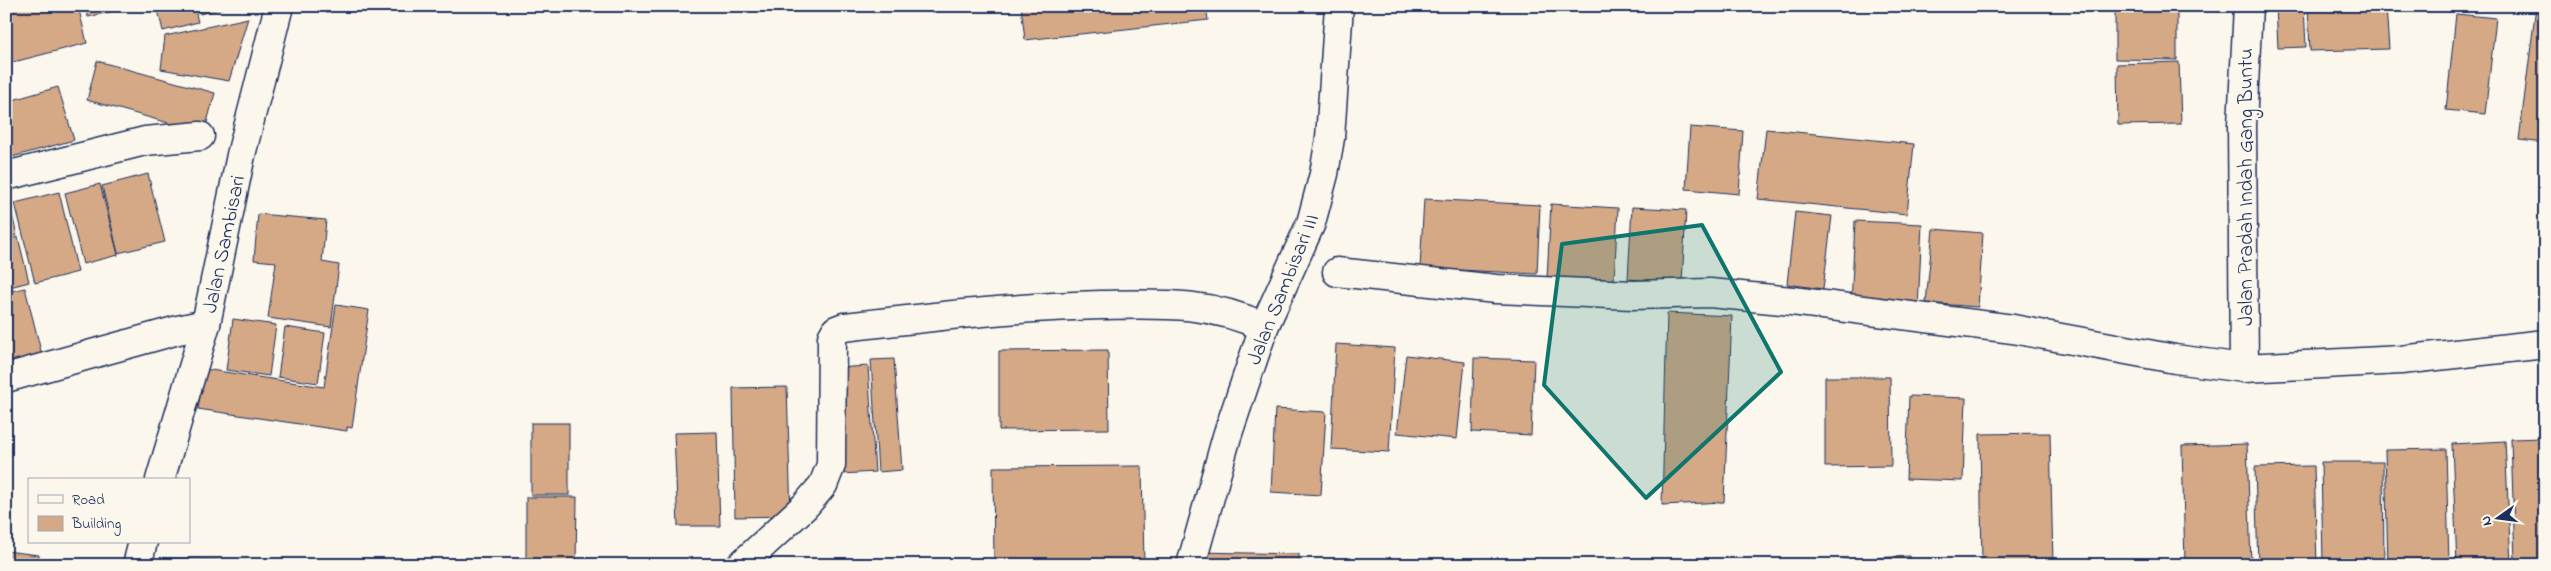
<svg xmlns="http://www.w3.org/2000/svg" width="2551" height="571" viewBox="0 0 2551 571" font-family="'Indie Flower',sans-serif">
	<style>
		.building { fill: #d5a886; stroke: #1b2f5e }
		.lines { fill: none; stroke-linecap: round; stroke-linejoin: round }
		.minor-casing { stroke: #1b2f5e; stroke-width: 31 }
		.minor { stroke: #fbf7ec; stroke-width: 28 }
		.marked { fill: #0f766e; fill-opacity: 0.2; stroke: #0f766e; stroke-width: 4; stroke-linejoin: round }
		.labels { text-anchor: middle; stroke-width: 4.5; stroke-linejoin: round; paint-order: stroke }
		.street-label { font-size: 21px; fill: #1b2f5e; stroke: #fbf7ec }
	</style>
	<rect width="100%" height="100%" fill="#fbf7ec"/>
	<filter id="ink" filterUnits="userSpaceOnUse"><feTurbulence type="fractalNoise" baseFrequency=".02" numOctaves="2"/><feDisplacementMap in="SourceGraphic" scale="10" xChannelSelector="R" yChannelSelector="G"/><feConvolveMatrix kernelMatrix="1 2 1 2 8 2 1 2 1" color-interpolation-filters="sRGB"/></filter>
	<g filter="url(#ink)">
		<!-- building -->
		<g class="building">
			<path d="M6,6h72l9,37 -81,21z"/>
			<path d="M86,6h49l-47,11z"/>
			<path d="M157,6h37l4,16 -35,9z"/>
			<path d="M198,6h34l-32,8z"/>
			<path d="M1021,6h185l2,14 -183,20z"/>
			<path d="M2115,6l62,1v53l-62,-1z"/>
			<path d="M2276,6h28l2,41 -28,1z"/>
			<path d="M2308,6h78l3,43 -79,2z"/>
			<path d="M2536,6h9v137l-26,-3z"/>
			<path d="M2456,14l40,4 -11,96 -39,-4z"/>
			<path d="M248,18l-19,63 -68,-12 4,-33z"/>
			<path d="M97,61l118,32 -11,40 -117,-33z"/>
			<path d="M2179,62l2,62 -63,1 -1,-61z"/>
			<path d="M58,87l16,53 -62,17 -6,-22v-33z"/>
			<path d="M1690,127l53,4 -4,63 -53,-5z"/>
			<path d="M1766,129l148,15 -7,70 -149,-15z"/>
			<path d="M148,174l17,68 -47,11 -16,-67z"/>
			<path d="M100,184l18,71 -35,9 -18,-71z"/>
			<path d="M59,192l19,80 -43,11 -20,-80z"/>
			<path d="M1424,199l116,6 -3,69 -117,-6z"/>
			<path d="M6,203h3l8,32 -11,3z"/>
			<path d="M1551,204l67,4 -4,74 -67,-4z"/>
			<path d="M1632,207l54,3 -4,73 -54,-4z"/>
			<path d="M1795,212l37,4 -9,73 -36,-5z"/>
			<path d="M258,214l68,6 -4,42 17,3 -8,62 -63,-9 8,-56 -22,-2z"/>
			<path d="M1855,221l67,3 -4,85 -67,-3z"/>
			<path d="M1933,229l50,4 -5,74 -52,-4z"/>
			<path d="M18,237l11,45 -23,6v-48z"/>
			<path d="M25,288l19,75 -36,9 -2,-9v-71z"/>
			<path d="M336,305l33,5 -17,118 -5,-1v4l-149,-22 6,-40 120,18z"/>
			<path d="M1667,313l65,3 -8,186 -62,3z"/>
			<path d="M233,319l43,6 -7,51 -43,-6z"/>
			<path d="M285,327l40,6 -7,50 -40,-6z"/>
			<path d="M1336,344l59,4 -6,104 -58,-3z"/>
			<path d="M1108,350l1,79 -110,1v-79z"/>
			<path d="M1406,355l59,7 -8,77 -60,-6z"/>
			<path d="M1474,358l60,2 -3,75 -59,-3z"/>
			<path d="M894,359l8,111 -24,2 -7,-112z"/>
			<path d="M868,366l7,106 -33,2 -7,-106z"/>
			<path d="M1825,377h65l1,89 -66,1z"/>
			<path d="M787,387l4,129 -56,1 -2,-129z"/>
			<path d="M1909,396l57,2 -3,83 -57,-2z"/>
			<path d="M1275,409l51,3 -5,83 -50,-3z"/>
			<rect x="531" y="423" width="38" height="72"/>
			<path d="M717,432l3,94h-42l-4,-93z"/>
			<path d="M2050,433l3,132h-71l-2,-131z"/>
			<path d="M2545,438v123l-30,1 -4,-123z"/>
			<path d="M2505,441l6,124h-54l-5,-121z"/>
			<path d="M2247,444l4,121h-66l-3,-119z"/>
			<path d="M2446,449l3,116h-61l-3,-115z"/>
			<path d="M2321,462h62l1,103h-61z"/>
			<path d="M1142,466l2,99h-150l-1,-98z"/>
			<path d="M2314,466l3,99h-59l-3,-98z"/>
			<path d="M526,497h51l-1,68h-50z"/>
			<path d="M6,551l33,4 -1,10h-32z"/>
			<path d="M1197,552l102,2v11h-102z"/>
			<path d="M1910,556l1,9h-69v-5z"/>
			<path d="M160,558l126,4v3h-127z"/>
			<path d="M1372,560l286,5h-286z"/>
		</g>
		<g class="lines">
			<defs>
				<g id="minor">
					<path d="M6,176l139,-35 55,-5"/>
					<path d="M1337,272l159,17 137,6 77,-2 82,8 221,28 162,30 69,9 157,-8 144,-16"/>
					<path d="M2244,368l-2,-243 6,-119"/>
					<path d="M6,378l172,-48 28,-6"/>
					<path d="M160,480l46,-156 35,-169 38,-149"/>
					<path d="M137,565l6,-23"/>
					<path d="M741,565l64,-59 18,-21 8,-20 1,-128 4,-7 8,-3c86,-10 171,-20 257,-22 59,-1 108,-4 163,22"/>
					<path d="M1191,565l36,-129 37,-109 47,-104 13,-49 6,-36 9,-132"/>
				</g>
			</defs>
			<!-- minor casing -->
			<use href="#minor" class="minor-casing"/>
			<!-- minor -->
			<use href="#minor" class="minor"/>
		</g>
	</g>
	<!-- marked area -->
	<path class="marked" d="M1702,225l79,147 -135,126 -102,-113 18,-141z"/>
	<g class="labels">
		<!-- street labels -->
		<g class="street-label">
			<text transform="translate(2245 187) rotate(-90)" y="7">Jalan Pradah Indah Gang Buntu</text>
			<text transform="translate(223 244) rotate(-78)" y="7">Jalan Sambisari</text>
			<text transform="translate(1282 289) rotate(-68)" y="7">Jalan Sambisari III</text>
		</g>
	</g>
	<!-- margin -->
	<rect width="2551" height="571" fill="none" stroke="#fbf7ec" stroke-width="25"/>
	<rect x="12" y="12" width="2526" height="546" fill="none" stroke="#1b2f5e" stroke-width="2" filter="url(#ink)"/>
	<!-- legend -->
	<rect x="28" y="478" width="162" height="65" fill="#fbf7ec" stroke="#a1a7b3"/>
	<rect x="38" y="495" width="25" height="8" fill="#fbf7ec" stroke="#a1a7b3"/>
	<text x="72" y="504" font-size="15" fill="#1b2f5e">Road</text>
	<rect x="38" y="516" width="25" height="15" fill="#d5a886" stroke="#a1a7b3"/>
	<text x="72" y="528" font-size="15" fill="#1b2f5e">Building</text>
	<!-- north arrow -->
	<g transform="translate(2498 518) rotate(256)" stroke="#fbf7ec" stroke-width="4" paint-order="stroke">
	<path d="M0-4L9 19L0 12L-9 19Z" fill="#1b2f5e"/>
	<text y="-8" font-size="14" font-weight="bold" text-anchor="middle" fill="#1b2f5e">N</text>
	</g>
</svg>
